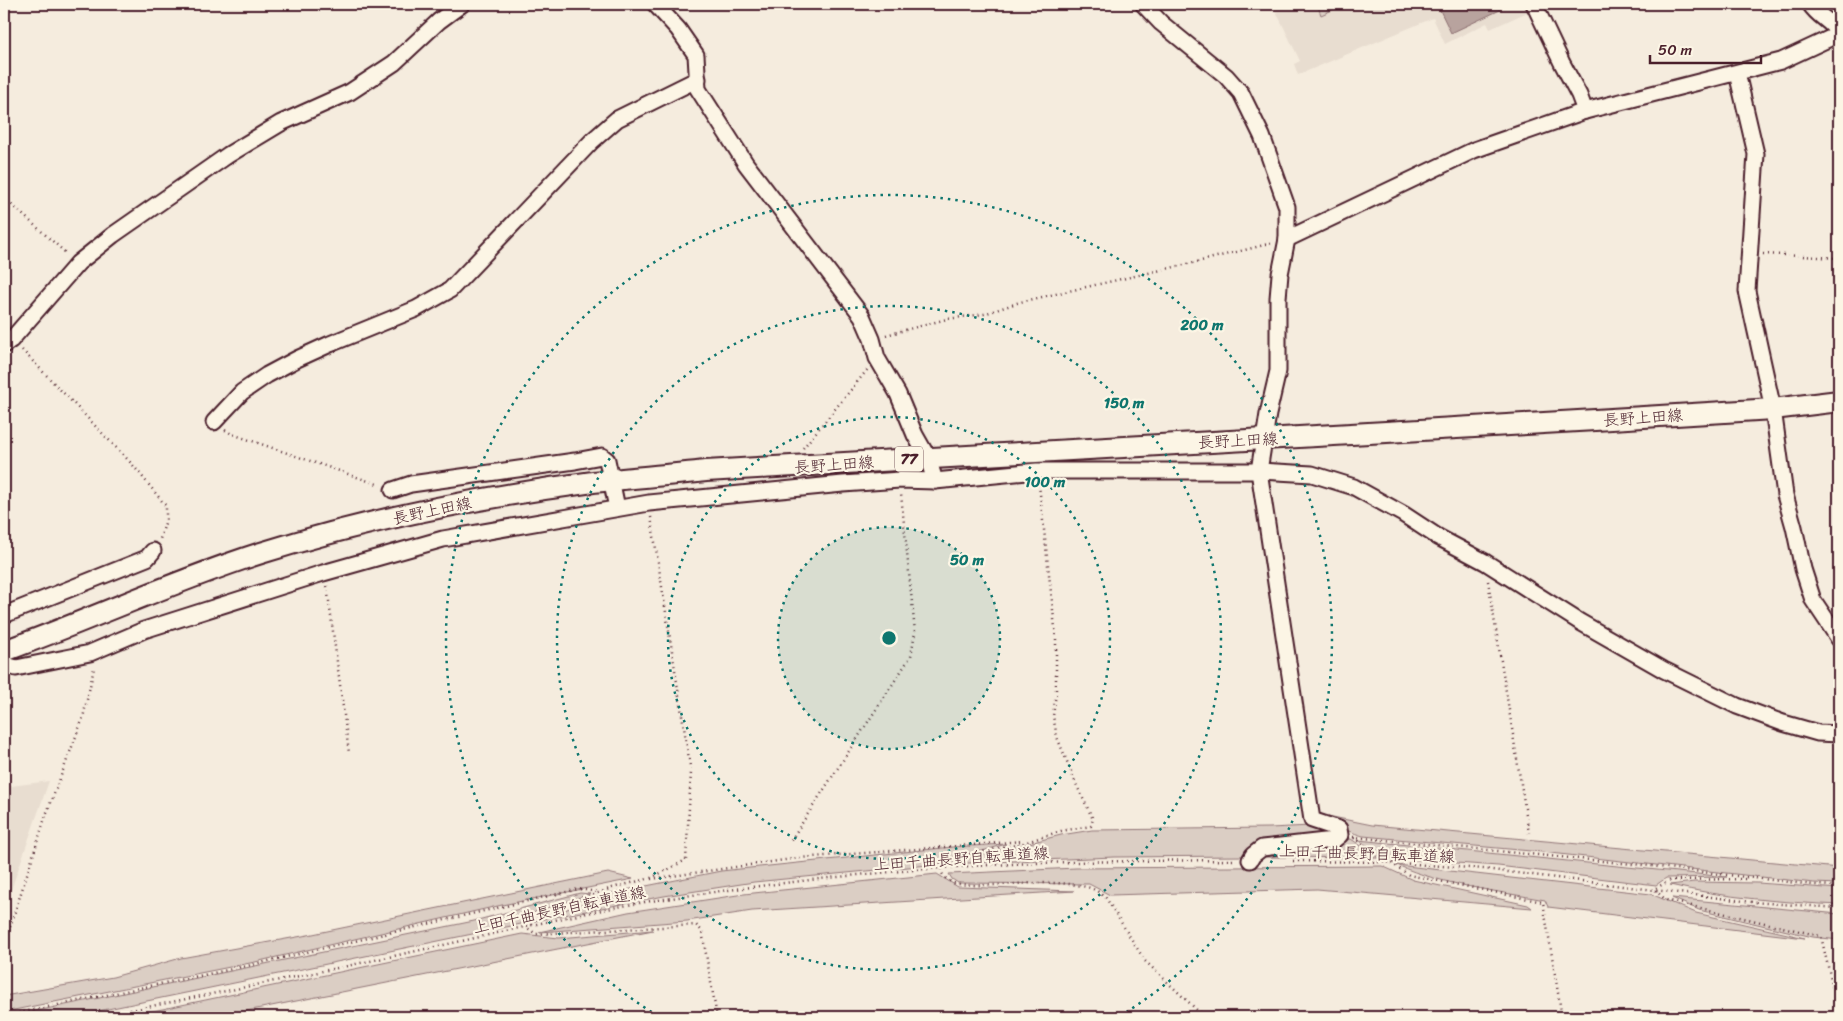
<svg xmlns="http://www.w3.org/2000/svg" width="1843" height="1021" viewBox="0 0 1843 1021" font-family="Sriracha,'Klee One',sans-serif">
	<style>
		.built { fill: #e8ddd0 }
		.green { fill: #dbcec4; stroke: #927678 }
		.water { fill: #b8a39e; stroke: #8c6e70 }
		.lines { fill: none; stroke-linecap: round; stroke-linejoin: round }
		.minor-casing { stroke: #4a1f2b; stroke-width: 19 }
		.major-casing { stroke: #4a1f2b; stroke-width: 24 }
		.path { stroke: #4a1f2b; stroke-width: 2.5; stroke-dasharray: 1 4; stroke-linecap: butt }
		.minor { stroke: #fcf5e5; stroke-width: 15 }
		.major { stroke: #fcf5e5; stroke-width: 20 }
		.ring { fill: none; stroke: #0f766e; stroke-width: 2.5; stroke-dasharray: 2.5 5 }
		.labels { text-anchor: middle; stroke-width: 4.5; stroke-linejoin: round; paint-order: stroke }
		.shield { fill: #fcf5e5; stroke: #7f5f63; stroke-width: 1 }
		.shield-label { font-size: 15px; font-weight: bold; fill: #4a1f2b }
		.street-label { font-size: 16px; fill: #4a1f2b; stroke: #fcf5e5 }
		.centre { fill: #0f766e; stroke: #fcf5e5; stroke-width: 2.5 }
		.ring-label { font-size: 15px; text-anchor: middle; font-weight: bold; fill: #0f766e; stroke: #fcf5e5; stroke-width: 4.5; stroke-linejoin: round; paint-order: stroke }
	</style>
	<rect width="100%" height="100%" fill="#f5ecde"/>
	<filter id="ink" filterUnits="userSpaceOnUse"><feTurbulence type="fractalNoise" baseFrequency=".02" numOctaves="2"/><feDisplacementMap in="SourceGraphic" scale="10" xChannelSelector="R" yChannelSelector="G"/><feConvolveMatrix kernelMatrix="1 2 1 2 8 2 1 2 1" color-interpolation-filters="sRGB"/></filter>
	<g filter="url(#ink)">
		<!-- built -->
		<g class="built">
			<path d="M1280,4h249l3,6 -42,19 -3,-6 -42,21 -12,-26 -135,57 -4,-11 6,-3 -26,-54z"/>
			<path d="M49,781l-45,129v-123z"/>
		</g>
		<!-- green -->
		<g class="green">
			<path d="M1317,4h29l-25,11z"/>
			<path d="M1318,814l54,11 467,43v16l-25,-1 -272,-31 -179,-16c-11,-3 -38,-14 -45,-22z"/>
			<path d="M1311,826l24,9 -73,9 -19,12 -129,1 -168,7 115,-29 31,-5 178,-2z"/>
			<path d="M1351,839l28,19 -120,-1 6,-6z"/>
			<path d="M1358,840l369,37 -61,1 -10,7 -158,-19 -111,-8z"/>
			<path d="M1006,844l-67,20 -185,18 -90,14 -130,25 77,-28 110,-22 231,-24z"/>
			<path d="M1397,865l254,29 45,19 109,25 -257,-31 -3,-7c-48,-9 -103,-15 -148,-35z"/>
			<path d="M1382,866l31,14 115,25 4,3 -215,-19 -207,6 -21,-11 -131,-1 -6,-4 -3,-5 127,-6z"/>
			<path d="M608,873l25,6 -131,26 -247,57 -251,50v-16l109,-19 68,-19 127,-23z"/>
			<path d="M937,874l21,13 116,4 -322,20 -65,10 -148,11 89,-20 116,-18z"/>
			<path d="M1694,882l64,1 81,6v16c-57,-3 -114,-7 -169,-20z"/>
			<path d="M580,893l10,1 -55,18 -14,12 -452,93h-62l467,-96z"/>
			<path d="M1672,898l167,16v26l-26,-3 -73,-17 -41,-10z"/>
			<path d="M653,930l-437,87h-92l398,-83 37,4z"/>
		</g>
		<!-- water -->
		<path class="water" d="M1437,4h60l3,6 -49,23z"/>
		<g class="lines">
			<defs>
				<g id="minor">
					<path d="M655,4l23,25 18,26 2,34 48,75 116,152 10,23 5,19 21,36 17,41 13,23 7,23"/>
					<path d="M1143,4l18,19 65,53 15,17 21,43 25,71v32l-7,35 -2,24v73l-10,43 -9,57 53,349 27,9 1,6 -6,5 -72,8 -9,7 -3,5"/>
					<path d="M1534,4l28,59 17,32 6,16"/>
					<path d="M1810,4c9,14 21,16 29,30"/>
					<path d="M1737,73l19,81 -9,137 26,118 12,86 9,32 9,42 10,31 26,39"/>
					<path d="M1287,239l187,-89 111,-39 196,-50 58,-27"/>
					<path d="M4,345l7,-5 67,-77 35,-28 115,-80 53,-32 69,-31 44,-29 45,-42 23,-17"/>
					<path d="M214,422l28,-30 25,-17 30,-16 33,-15 86,-35 34,-19 142,-149 25,-22 81,-40"/>
					<path d="M393,490l18,-6 164,-23 27,-5 5,4 10,48"/>
					<path d="M4,615l143,-57 6,-7"/>
					<path d="M4,661l2,4 10,3 74,-15 54,-23 179,-57 120,-34 206,-36 194,-19 57,-4 35,1 102,-10h222l53,3 42,13 49,27 35,23 47,25 95,60 84,48 73,36 46,17 35,10 21,1"/>
				</g>
				<path id="major" d="M4,651c86,-31 169,-70 257,-98 108,-34 220,-56 332,-71 38,-4 76,-7 113,-11l889,-51 178,-11 66,-8"/>
			</defs>
			<!-- minor casing -->
			<use href="#minor" class="minor-casing"/>
			<!-- major casing -->
			<use href="#major" class="major-casing"/>
			<!-- path -->
			<g class="path">
				<path d="M4,198l63,56"/>
				<path d="M1763,254l76,4"/>
				<path d="M886,335l61,-16 37,-5 36,-12 181,-41 71,-18"/>
				<path d="M22,350l110,114 34,42v14l-6,19"/>
				<path d="M225,430l7,4 148,51"/>
				<path d="M803,448l65,-79"/>
				<path d="M1039,485l17,152v56l-3,23 4,21 20,49 16,33 -2,7 -30,5 -41,13 -73,15c-13,11 -1,24 12,25 41,5 88,-7 127,3 8,1 14,6 20,11l39,63 53,50 10,6"/>
				<path d="M651,517l40,255 -5,88 -35,18 -39,10 -77,28 -9,11 10,7 160,-9 6,6 15,86"/>
				<path d="M1488,581l41,252"/>
				<path d="M327,586l22,167"/>
				<path d="M1353,837l289,28 172,20 25,1"/>
				<path d="M1354,838l55,37 134,27 19,115"/>
				<path d="M791,840l120,-184 4,-24 -14,-138"/>
				<path d="M1293,861l93,1 98,7 268,33 87,6"/>
				<path d="M651,879l148,-21 224,-17"/>
				<path d="M1745,879l-74,1 -17,9 12,11 155,36 18,79"/>
				<path d="M4,946l42,-131 37,-97 11,-50"/>
				<path d="M4,1016l243,-50 332,-77 19,3"/>
				<path d="M96,1017c117,-23 235,-47 352,-73 69,-15 139,-33 210,-44 93,-14 187,-25 282,-32 98,-7 197,-7 295,-8"/>
			</g>
			<!-- minor -->
			<use href="#minor" class="minor"/>
			<!-- major -->
			<use href="#major" class="major"/>
		</g>
	</g>
	<!-- distance rings -->
	<circle cx="889" cy="638" r="111" fill="#0f766e" fill-opacity=".12"/>
	<g class="ring">
		<circle cx="889" cy="638" r="111"/>
		<circle cx="889" cy="638" r="221"/>
		<circle cx="889" cy="638" r="332"/>
		<path d="M658 1016A443 443 0 1 1 1120 1016"/>
	</g>
	<g class="labels">
		<!-- shield labels -->
		<rect class="shield" x="895" y="446.5" width="28" height="25" rx="4"/>
		<g class="shield-label">
			<text x="909" y="464">77</text>
		</g>
		<!-- street labels -->
		<g class="street-label">
			<text transform="translate(1643 417) rotate(-4)" y="6">長野上田線</text>
			<text transform="translate(1238 440) rotate(-3)" y="6">長野上田線</text>
			<text transform="translate(834 464) rotate(-4)" y="6">長野上田線</text>
			<text transform="translate(432 510) rotate(-12)" y="6">長野上田線</text>
			<text transform="translate(1367 853) rotate(2)" y="6">上田千曲長野自転車道線</text>
			<text transform="translate(961 858) rotate(-4)" y="6">上田千曲長野自転車道線</text>
			<text transform="translate(559 909) rotate(-12)" y="6">上田千曲長野自転車道線</text>
		</g>
	</g>
	<circle cx="889" cy="638" r="8" class="centre"/>
	<g class="ring-label">
		<text x="1202" y="330">200 m</text>
		<text x="1124" y="408">150 m</text>
		<text x="1045" y="487">100 m</text>
		<text x="967" y="565">50 m</text>
	</g>
	<!-- margin -->
	<rect width="1843" height="1021" fill="none" stroke="#fcf5e5" stroke-width="20"/>
	<rect x="10" y="10" width="1823" height="1001" fill="none" stroke="#4a1f2b" stroke-width="2" filter="url(#ink)"/>
	<!-- scale -->
	<path d="M1650 55v8h111v-8" fill="none" stroke="#4a1f2b" stroke-width="2.5"/>
	<text x="1658" y="55" font-size="15" fill="#4a1f2b" stroke="#fcf5e5" stroke-width="4" paint-order="stroke">50 m</text>
</svg>
